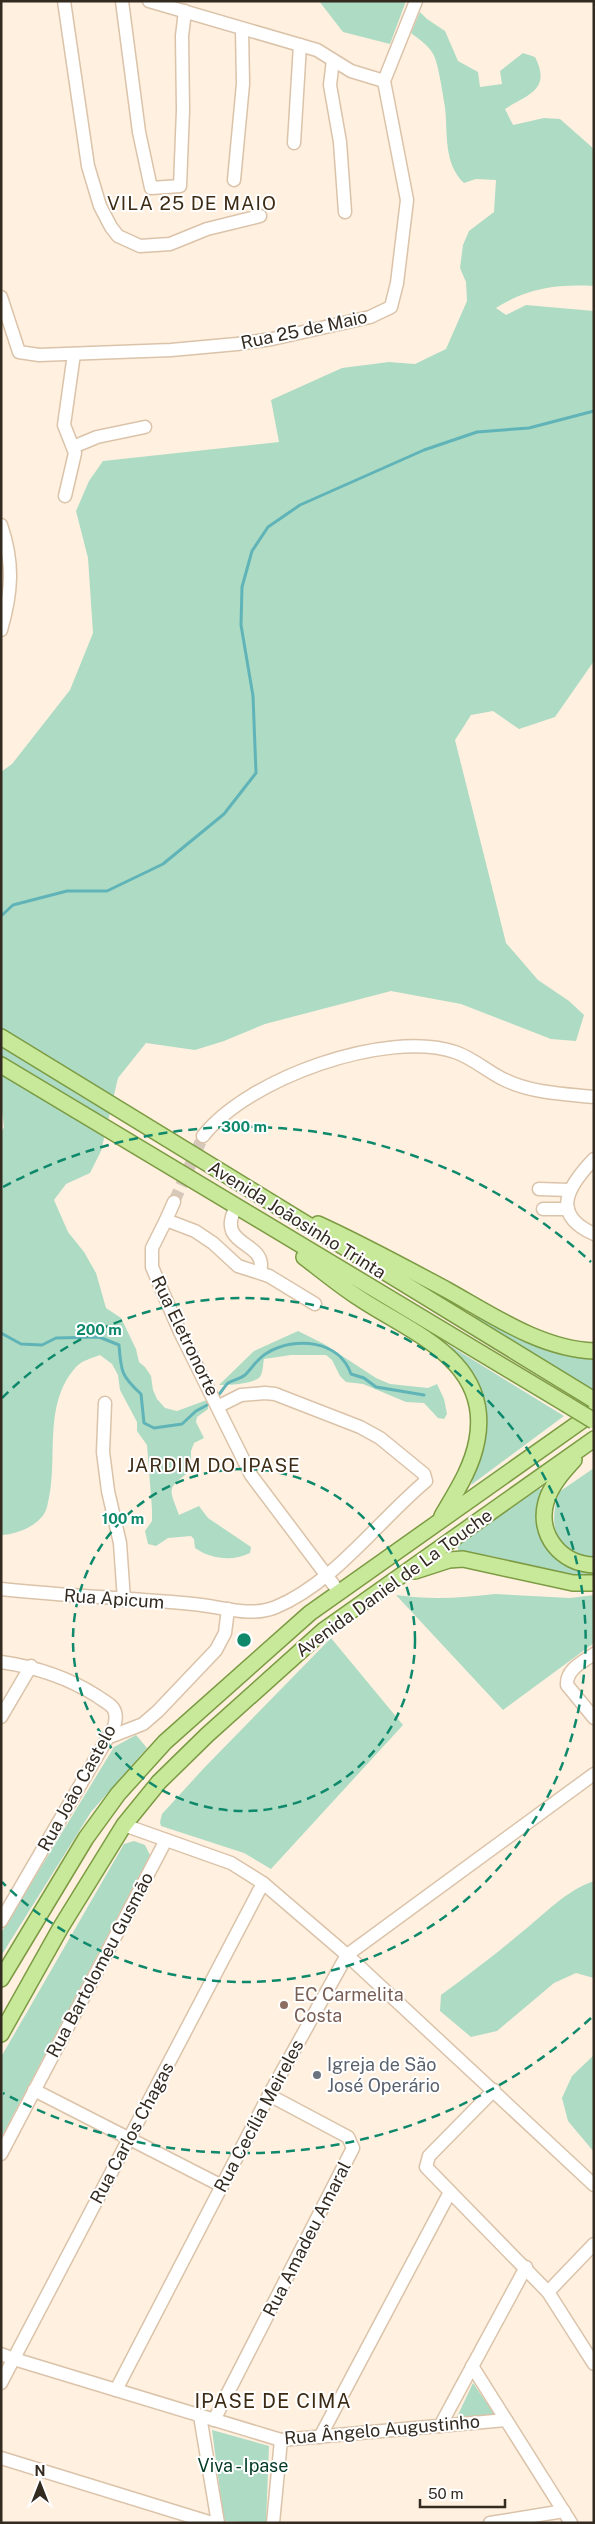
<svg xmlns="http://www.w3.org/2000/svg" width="595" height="2524" viewBox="0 0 595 2524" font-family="'Public Sans',sans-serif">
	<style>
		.green { fill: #addbc4 }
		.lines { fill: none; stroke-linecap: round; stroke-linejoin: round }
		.stream { stroke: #60b4b8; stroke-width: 3 }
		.minor-tunnel { stroke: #d6c8ba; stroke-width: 12; stroke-dasharray: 12 6; stroke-linecap: butt }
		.minor-casing { stroke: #dbc3a9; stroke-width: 15 }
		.major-casing { stroke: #7c9b43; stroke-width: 18 }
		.minor { stroke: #fff; stroke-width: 12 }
		.major { stroke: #c8e89a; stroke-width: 15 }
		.major-bridge-casing { stroke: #7c9b43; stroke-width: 18; stroke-linecap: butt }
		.major-bridge { stroke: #c8e89a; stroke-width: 15 }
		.ring { fill: none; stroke: #0e896b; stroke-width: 2.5; stroke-dasharray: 9 6 }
		.education-dot { fill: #8d6e63; stroke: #fff; stroke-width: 2 }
		.worship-dot { fill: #6b7280; stroke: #fff; stroke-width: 2 }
		.labels { text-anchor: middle; stroke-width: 4; stroke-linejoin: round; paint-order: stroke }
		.street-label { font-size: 18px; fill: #332a20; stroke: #fff }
		.education-label { font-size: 18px; fill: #785e54; stroke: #fff; text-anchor: start }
		.worship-label { font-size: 18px; fill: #5b616d; stroke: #fff; text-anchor: start }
		.park-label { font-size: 18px; fill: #003a25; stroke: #fff }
		.neighbourhood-label { font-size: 19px; letter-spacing: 1px; fill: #3d2b15; stroke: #fff }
		.quarter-label { font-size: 20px; letter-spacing: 1px; fill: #3d2b15; stroke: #fff }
		.centre { fill: #0e896b; stroke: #fff; stroke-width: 2.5 }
		.ring-label { font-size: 15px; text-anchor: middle; font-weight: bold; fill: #0e896b; stroke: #fff; stroke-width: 4; stroke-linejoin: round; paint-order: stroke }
	</style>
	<rect width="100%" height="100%" fill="#fff0e0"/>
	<!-- green -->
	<g class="green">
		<path d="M319,1h87l-16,43 -47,-12z"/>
		<path d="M420,12l7,7 18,12 13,30 20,11 2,15 22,-3 -2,-13 23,-18 12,4c17,33 -8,38 -30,52l8,16 31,-7 16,1 34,30v137c-37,-2 -67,2 -98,22l10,7 20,-10 68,6v350l-39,56 -36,12 -26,-18 -22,4 -16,25 51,203 32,37 31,21 15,14 -8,26 -25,-2 -90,-35 -70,-13 -126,33 -41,17 -29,9 -49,-7 -28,35 -17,73 -11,22 -24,11 -12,16 14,32 16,20 12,21 10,35 15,10 15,31 3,13 6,5 6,9 2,14 4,9 8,9 12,3 30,-11 1,9 -11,8 -1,5 8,16 -10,5 -3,8v19c-24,20 -23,15 -12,45l20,-9 9,12 43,29 -1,6c-18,9 -39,6 -55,-5l-1,-9 -3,-3 -23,2 -12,8 -8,-2 -3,-13 7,-10v-12l-5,-64 -10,-14v-9l-17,-32 -2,-15 -6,-11 -12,-9c-8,3 -19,6 -24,12 -35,39 -16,94 -29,140 -4,17 -30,28 -46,28v-402l3,-6 -3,-24v-331l11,-8 58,-74 23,-57 -5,-75 -12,-47 13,-30 14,-20 176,-19 -8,-42 71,-32 47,-6 26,2 31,-15 21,-48 -1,-19 -6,-14 3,-23 6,-14 25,-19 2,-32 -20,-1 -12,4c-21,-20 -16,-50 -19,-76 -2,-12 -6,-38 -10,-49 -4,-11 -15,-18 -24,-25z"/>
		<path d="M477,1313c40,22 70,41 117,44v33l-122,-66z"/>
		<path d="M298,1331l26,13 52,34 14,6 38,4 9,-4 7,15 3,15 -3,5 -6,-1 -14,-15 -18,-1 -43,-18 -17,-2 -6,-6 -8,-16 -6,-5h-35l-27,4c-1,5 -1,12 -3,16 -3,9 -33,10 -42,10l35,-34z"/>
		<path d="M449,1345l115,71 -93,69 9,-32 -2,-67 -6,-14z"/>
		<path d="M594,1468v91c-40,-2 -46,-36 -35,-67z"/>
		<path d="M539,1488l4,2c-1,57 -8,62 51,80v8c-46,-3 -89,-25 -135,-25l-2,-8z"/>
		<path d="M495,1594l75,4 24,-3v48l-91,67 -107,-115c34,5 66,3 99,-1z"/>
		<path d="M331,1638l72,87 -132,144 -27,-16 -83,-27 -1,-4 2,-8 42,-46z"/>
		<path d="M136,1735l11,13 -56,64 -90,144v-23l113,-186z"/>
		<path d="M134,1841l11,4 5,10 -149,283v-81l123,-213z"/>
		<path d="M594,1881v97l-18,-5 -22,10 -57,48 -26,6 -31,-26 1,-16c27,-20 55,-41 81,-63 24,-19 43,-41 72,-51z"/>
		<path d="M594,2055v97l-26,-31 -6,-23 10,-22z"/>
		<path d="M473,2383l22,32 -38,2z"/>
		<path d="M212,2430l57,16 -3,77 -42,-2z"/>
	</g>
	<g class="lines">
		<!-- stream -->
		<g class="stream">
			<path d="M1,916l12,-11 54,-14h40l56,-27 61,-50 32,-41 -3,-77 -12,-71 1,-38 10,-36 16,-24 32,-22 124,-55 53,-18 52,-4 65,-17"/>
			<path d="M1,1333l20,11 21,1 14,-7 43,-1 20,8c2,26 2,31 22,49l3,29 10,5 28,-4 14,-13 15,-8"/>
			<path d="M216,1398c4,-4 8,-11 12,-15 5,-3 12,-4 17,-8 7,-7 13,-17 22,-22 28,-17 72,-13 84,21l13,4 12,9 48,8"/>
		</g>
		<!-- minor-tunnel -->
		<path class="minor-tunnel" d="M174,1202l29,-66"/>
		<defs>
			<g id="minor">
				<path d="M64,1l24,165 12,40 11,21 7,9 22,10 30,-2 37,-15 53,-13"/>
				<path d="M122,1l17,131 12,56 29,-2 3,-76 -1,-74 3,-25"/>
				<path d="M149,1l168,49 34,21 33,10"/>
				<path d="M333,60l-3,25 10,57 5,70"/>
				<path d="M294,143l6,-98"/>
				<path d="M234,180l9,-96 -1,-55"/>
				<path d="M1,297l18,55 20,3 132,-5 66,-6 35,-5 98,-22 21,-10 6,-24 10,-83 -23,-119 32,-80"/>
				<path d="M73,447l24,-10 48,-10"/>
				<path d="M65,496l10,-43 -11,-28 10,-71"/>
				<path d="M1,525c13,38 11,67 0,105"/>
				<path d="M203,1136c44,-57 183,-107 252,-84 18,6 33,20 50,28 27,13 59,14 89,17"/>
				<path d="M594,1159c-25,26 -45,55 0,75"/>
				<path d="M539,1189l31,1"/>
				<path d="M236,1207c-22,41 33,33 24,65"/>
				<path d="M543,1209h25"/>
				<path d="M166,1220l8,-18"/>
				<path d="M315,1304l-46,-28 -31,-10 -25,-23 -18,-12 -29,-11 -14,28v19l28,65 71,143 88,117"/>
				<path d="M105,1403l-2,49 5,39 12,52 4,57"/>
				<path d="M1,1589c64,7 128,9 192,15 27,2 57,14 83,3 58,-24 102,-86 150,-126l-2,-7 -44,-36 -20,-11 -85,-33 -10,-1 -24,2 -22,11"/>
				<path d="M594,1654c-11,8 -28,15 -27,31l27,33"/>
				<path d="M1,1662c35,5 66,15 96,34 5,4 12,7 16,12 4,6 3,12 1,19l-113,194"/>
				<path d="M1,1717l30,-51"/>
				<path d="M107,1738l36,-14 15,-13 58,-61 9,-17 3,-24"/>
				<path d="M124,1825l107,38 32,20 84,72 247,230"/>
				<path d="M34,2090l188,96"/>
				<path d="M494,2090l-65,66 -3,11 122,125 46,72"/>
				<path d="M1,2154l165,-314"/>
				<path d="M548,2292l46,-48"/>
				<path d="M1,2354l13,5 267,81 225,-20"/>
				<path d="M472,2366l99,157"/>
				<path d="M1,2383l262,-500"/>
				<path d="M116,2390l153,-295 78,-140 247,-181"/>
				<path d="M200,2416l18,107"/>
				<path d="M214,2420l139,-272 -5,-11 -79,-42"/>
				<path d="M440,2426l86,-159"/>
				<path d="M320,2437l130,-245"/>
				<path d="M1,2458l211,65"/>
				<path d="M273,2523l8,-83"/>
				<path d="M490,2523l74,-12"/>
			</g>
			<g id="major">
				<path d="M1,1037l593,363"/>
				<path d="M1,1065l565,339"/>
				<path d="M318,1224c44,20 86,43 129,66 45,25 94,59 147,61"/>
				<path d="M304,1257c17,13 34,27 52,39 53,36 136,63 121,144 -5,28 -21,52 -35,76"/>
				<path d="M574,1460c-11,12 -23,25 -28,42 -9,33 15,62 48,63"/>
				<path d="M415,1571l34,-11 14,-1 110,24h21"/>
				<path d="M1,1979l85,-141 32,-44 47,-52 145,-129 284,-201"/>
				<path d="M1,2034l60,-107 63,-102 35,-43 48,-47 117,-105 270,-191"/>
			</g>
		</defs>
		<!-- minor casing -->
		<use href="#minor" class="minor-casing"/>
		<!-- major casing -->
		<use href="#major" class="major-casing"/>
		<!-- minor -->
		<use href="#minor" class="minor"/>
		<!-- major -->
		<use href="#major" class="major"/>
		<defs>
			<path id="major-bridge" d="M566,1404l28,17"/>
		</defs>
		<!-- major-bridge casing -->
		<use href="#major-bridge" class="major-bridge-casing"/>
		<!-- major-bridge -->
		<use href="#major-bridge" class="major-bridge"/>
	</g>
	<!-- distance rings -->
	<g class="ring">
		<circle cx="244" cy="1640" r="171"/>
		<path d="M2 1398A342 342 0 1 1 2 1882"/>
		<path d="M591 2018A513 513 0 0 1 3 2093M3 1187A513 513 0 0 1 591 1262"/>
	</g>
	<!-- markers -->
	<circle class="education-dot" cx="284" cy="2005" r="5"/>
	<circle class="worship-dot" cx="317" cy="2075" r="5"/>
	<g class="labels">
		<!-- street labels -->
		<g class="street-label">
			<text transform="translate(304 330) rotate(-12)" y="6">Rua 25 de Maio</text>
			<text transform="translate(297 1220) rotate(32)" y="6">Avenida Joãosinho Trinta</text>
			<text transform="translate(185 1336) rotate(64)" y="6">Rua Eletronorte</text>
			<text transform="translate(394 1583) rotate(-36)" y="6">Avenida Daniel de La Touche</text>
			<text transform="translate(114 1599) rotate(4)" y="6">Rua Apicum</text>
			<text transform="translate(77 1788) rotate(-61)" y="6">Rua João Castelo</text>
			<text transform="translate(100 1965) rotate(-62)" y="6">Rua Bartolomeu Gusmão</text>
			<text transform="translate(259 2116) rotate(-62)" y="6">Rua Cecília Meireles</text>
			<text transform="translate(132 2133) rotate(-62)" y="6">Rua Carlos Chagas</text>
			<text transform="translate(307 2239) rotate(-63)" y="6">Rua Amadeu Amaral</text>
			<text transform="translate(382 2430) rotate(-5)" y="6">Rua Ângelo Augustinho</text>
		</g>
		<!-- education labels -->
		<g class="education-label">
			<text x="294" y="2001">EC Carmelita<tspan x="294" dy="21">Costa</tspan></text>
		</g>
		<!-- worship labels -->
		<g class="worship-label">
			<text x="327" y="2071">Igreja de São<tspan x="327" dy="21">José Operário</tspan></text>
		</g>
		<!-- park labels -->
		<g class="park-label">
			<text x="243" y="2472">Viva - Ipase</text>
		</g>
		<!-- neighbourhood labels -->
		<g class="neighbourhood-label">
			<text x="192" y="210">VILA 25 DE MAIO</text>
			<text x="214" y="1472">JARDIM DO IPASE</text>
		</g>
		<!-- quarter labels -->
		<g class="quarter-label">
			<text x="273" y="2408">IPASE DE CIMA</text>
		</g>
	</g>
	<circle cx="244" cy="1640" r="8" class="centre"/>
	<g class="ring-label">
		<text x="244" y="1132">300 m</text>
		<text x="99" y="1335">200 m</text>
		<text x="123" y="1524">100 m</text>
	</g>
	<!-- border -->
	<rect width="595" height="2524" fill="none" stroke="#332a20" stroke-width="5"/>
	<!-- north arrow -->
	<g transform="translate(40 2484)" stroke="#ffffff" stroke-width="4" paint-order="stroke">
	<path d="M0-4L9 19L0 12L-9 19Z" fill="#332a20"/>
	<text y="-8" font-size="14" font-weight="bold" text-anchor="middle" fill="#332a20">N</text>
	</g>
	<!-- scale -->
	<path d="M420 2499v8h85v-8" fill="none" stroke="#332a20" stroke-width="2.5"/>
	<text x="428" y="2499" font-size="15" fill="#332a20" stroke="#ffffff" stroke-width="4" paint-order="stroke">50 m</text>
</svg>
